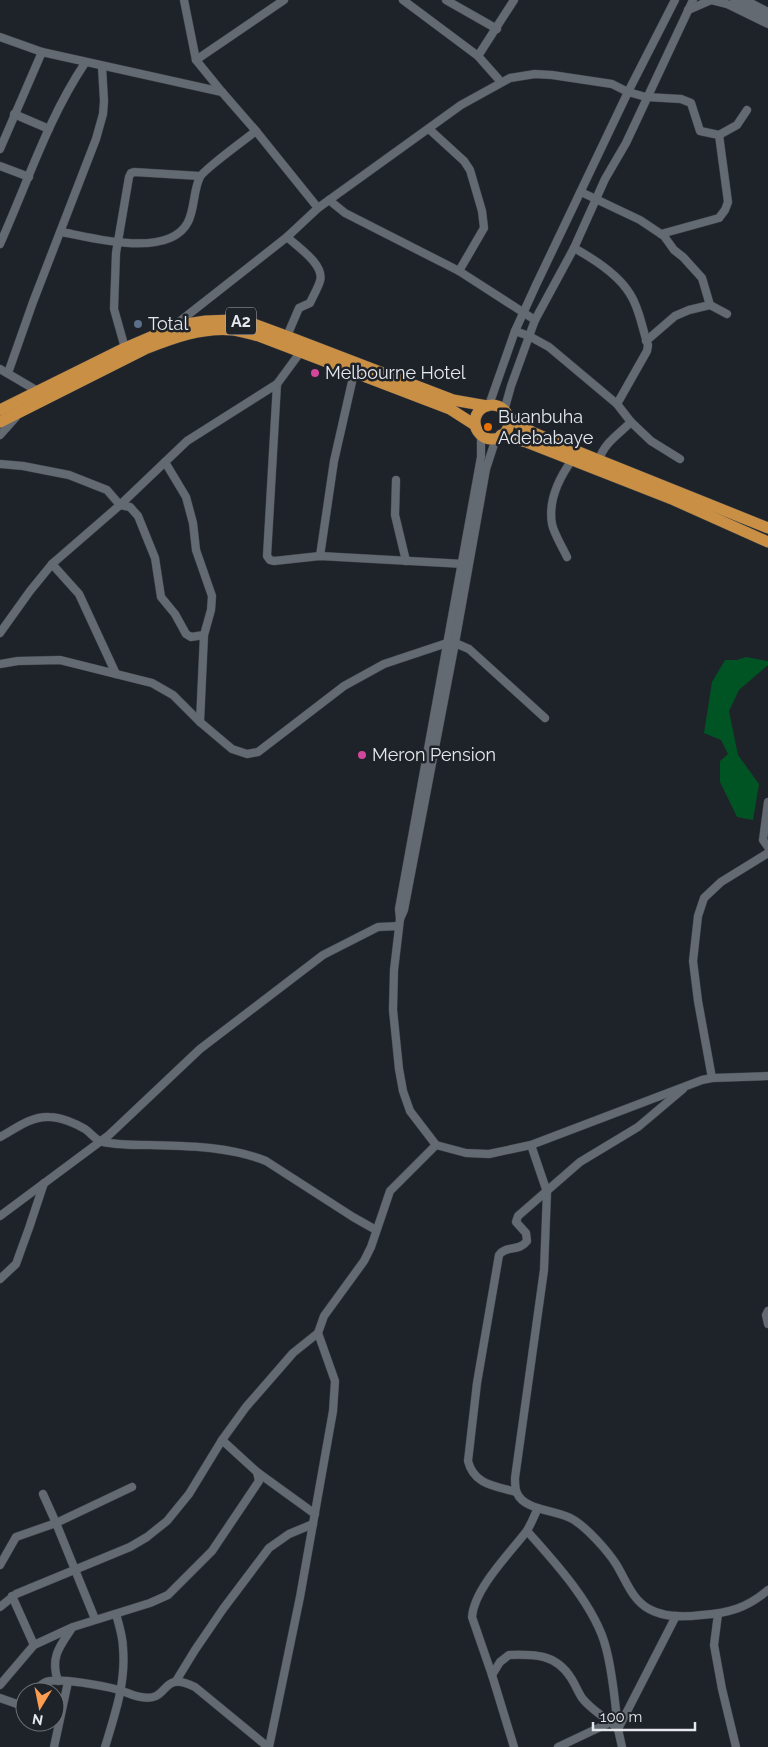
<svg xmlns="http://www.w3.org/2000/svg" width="768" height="1747" viewBox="0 0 768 1747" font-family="Raleway,sans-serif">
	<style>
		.green { fill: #005424 }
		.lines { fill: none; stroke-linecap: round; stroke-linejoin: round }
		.minor-casing { stroke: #3d4046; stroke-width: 9 }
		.highway-casing { stroke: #3d4046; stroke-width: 12 }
		.minor { stroke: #646a72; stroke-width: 8 }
		.highway { stroke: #c98f45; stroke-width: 11 }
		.service-dot { fill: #5c6f8a; stroke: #1e2229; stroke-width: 2 }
		.hotel-dot { fill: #d1479c; stroke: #1e2229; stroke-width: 2 }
		.food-dot { fill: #e8710a; stroke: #1e2229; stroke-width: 2 }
		.labels { text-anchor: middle; stroke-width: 5; stroke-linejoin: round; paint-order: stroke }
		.shield { fill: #1e2229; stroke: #a9acb2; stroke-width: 1 }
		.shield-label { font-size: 16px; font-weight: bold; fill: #e4e7ec }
		.poi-label { font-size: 18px; fill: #e4e7ec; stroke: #1e2229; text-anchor: start }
	</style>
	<rect width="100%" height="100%" fill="#1e2229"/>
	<!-- green -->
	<path class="green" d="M746,657l22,4v4l-29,25 -10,21 9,44 21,29 -6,36 -16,-3 -17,-35v-21l8,-7 -7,-14 -17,-7 8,-51 13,-22h12z"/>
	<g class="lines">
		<defs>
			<g id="minor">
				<path d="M184,0l12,60 26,32 34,39 62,77"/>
				<path d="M403,0l75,56 23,26"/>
				<path d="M446,0l51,29"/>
				<path d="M734,0l34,18"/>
				<path d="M745,0l23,12"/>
				<path d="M688,10l23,-10 16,4 41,20"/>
				<path d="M0,37l42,15 180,40"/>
				<path d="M478,56l36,-56"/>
				<path d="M196,60l88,-60"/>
				<path d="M14,114l35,15"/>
				<path d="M429,129l35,32 6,9 12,41 2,17 -25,43"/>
				<path d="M719,135l18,-10 10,-15"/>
				<path d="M0,149l42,-97"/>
				<path d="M0,166l29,11"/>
				<path d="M581,192l59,28 24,16 10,14 9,7 19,21 8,27 17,9"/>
				<path d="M329,200l16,13 114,58 76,49"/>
				<path d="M62,232c31,6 107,27 126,-10 7,-14 5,-31 12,-45 3,-7 47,-39 56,-46"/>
				<path d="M0,244c27,-60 48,-126 85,-181"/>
				<path d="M574,248c20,11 44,26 56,46 10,15 12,35 18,51l-1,6 -30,53"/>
				<path d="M175,325l112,-88 31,-29 143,-103 49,-27 25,-4 17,1 60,9 16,8 18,5 35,2 10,4 9,28 19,4 9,67 -3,8 -6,8 -58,16"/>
				<path d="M515,331l14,5 20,11 68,57 14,18 20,19 29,18"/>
				<path d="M287,336l12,-28 11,-5c3,-7 8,-15 10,-22 5,-16 -22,-34 -33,-44"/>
				<path d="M646,341l29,-25 14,-6 21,-5"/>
				<path d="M125,348l-11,-39 2,-56 13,-76 2,-4 3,-1 66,4"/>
				<path d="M0,369l41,24"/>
				<path d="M8,373l25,-71 63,-163 7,-25 1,-13 -2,-34"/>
				<path d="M277,384l-10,172 3,4 4,1 46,-5 144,8"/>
				<path d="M489,405l26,-74 21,-46 92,-193 47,-92"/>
				<path d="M504,411l7,-25 24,-66 39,-72 31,-69 21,-36 67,-143"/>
				<path d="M0,435l16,-18"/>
				<path d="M481,435v22l-82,452 1,10 -6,51 -1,40 6,59 4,22 7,20 26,34 30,8 23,1 42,-9 171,-65 10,-2 56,-2"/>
				<path d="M599,460c5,-17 20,-26 32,-38"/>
				<path d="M0,464l23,2 46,9 38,15 13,15 10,2 8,9 17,42 6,39 14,17 11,20 5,3 13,-2 7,-25 1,-14 -16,-46 -3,-27 -7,-26 -21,-35"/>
				<path d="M396,480l-1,35 11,46"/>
				<path d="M320,556l14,-95 20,-88"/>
				<path d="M567,557c-5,-11 -13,-23 -15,-33 -4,-23 7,-46 20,-64"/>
				<path d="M52,564l27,30 37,80"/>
				<path d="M0,633l30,-42 22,-27 68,-59 67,-64 90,-57 25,-34"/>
				<path d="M0,664l18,-3 42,-1 92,23 21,12 27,27 32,27 15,5 11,-2 86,-66 40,-22 63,-21h8l14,6 76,69"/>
				<path d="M200,722l4,-87"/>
				<path d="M768,802l-5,38 5,7"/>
				<path d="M400,919l4,-9 51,-267 31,-174 10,-31"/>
				<path d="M712,1078l-14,-77 -5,-40 5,-45 6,-18 17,-16 47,-29"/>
				<path d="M0,1137c15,-8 31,-21 49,-20 11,0 26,6 36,12 6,4 11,12 18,13 15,3 31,3 46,3 39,1 80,1 117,16l87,56 23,13"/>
				<path d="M531,1145l16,47 -3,78 -29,208c0,5 0,11 2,15 7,18 42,17 57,27 14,9 33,30 42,44 10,16 16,36 33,45 16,9 36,8 53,6 27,-2 45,-7 66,-25"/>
				<path d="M0,1216l109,-81 91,-86 123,-94 55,-28 21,-1"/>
				<path d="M0,1279l16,-15 13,-36 15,-45"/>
				<path d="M768,1311l-2,4 2,9"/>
				<path d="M222,1440l35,32 58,42"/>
				<path d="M516,1492c-21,-6 -42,-7 -48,-31l9,-78 22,-128c7,-10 20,-3 28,-14l-1,-8 -10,-11 2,-6 62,-54 58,-35 45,-38"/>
				<path d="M43,1494l13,29 39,96"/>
				<path d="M527,1531c28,31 69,76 79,117 7,26 9,54 12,81"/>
				<path d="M0,1565l16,-28 40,-14 76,-36"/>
				<path d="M12,1596l22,49"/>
				<path d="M0,1607l16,-13 114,-47 17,-10 20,-16 22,-27 33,-54 24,-33 47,-54 25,-20"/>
				<path d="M718,1614l-4,31 8,44 14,58"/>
				<path d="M492,1675l8,-13 9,-7c26,-1 47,-1 62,23 4,6 7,14 11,20 10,13 25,20 36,31"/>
				<path d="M58,1681c-8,-23 1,-34 14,-53"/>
				<path d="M176,1681l19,-31 28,-41 46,-61 20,-14 24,-10"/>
				<path d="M0,1685l34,-40 39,-18 77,-24 18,-8 44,-44 47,-70 -2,-9"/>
				<path d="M34,1692c4,-4 7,-8 12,-10 12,-5 59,4 73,8 7,2 14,6 22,7 30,6 18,-28 54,-10l73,60"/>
				<path d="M0,1698l17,6 8,-3"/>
				<path d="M54,1747l14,-65"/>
				<path d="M105,1747c10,-33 21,-64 18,-99 0,-11 -4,-23 -7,-34"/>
				<path d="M269,1747l31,-150 33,-186 2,-30 -17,-48 6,-17 40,-55 7,-14 19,-56 46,-46"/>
				<path d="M514,1747l-22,-72 -20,-58c2,-28 37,-63 54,-85 5,-7 8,-16 12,-24"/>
				<path d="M558,1747l53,-25"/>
				<path d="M622,1747l-4,-18 58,-113"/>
			</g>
			<g id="highway">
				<circle cx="492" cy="422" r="17"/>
				<path d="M0,410l125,-62 35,-15 26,-9 20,-3 27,-1 15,2 46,17 159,61 34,6"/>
				<path d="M507,416l25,16 37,16 199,80"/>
				<path d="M0,422l145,-73c28,-11 57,-22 88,-19 8,1 18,4 26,6l191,73 25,16"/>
				<path d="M501,435l25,7 148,58 94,42"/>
			</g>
		</defs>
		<!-- minor casing -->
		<use href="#minor" class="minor-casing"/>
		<!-- highway casing -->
		<use href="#highway" class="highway-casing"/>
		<!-- minor -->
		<use href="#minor" class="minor"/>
		<!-- highway -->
		<use href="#highway" class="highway"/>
	</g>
	<!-- markers -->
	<circle class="service-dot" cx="138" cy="324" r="5"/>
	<g class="hotel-dot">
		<circle cx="315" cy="373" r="5"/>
		<circle cx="362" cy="755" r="5"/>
	</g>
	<circle class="food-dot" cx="488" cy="427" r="5"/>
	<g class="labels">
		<!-- shield labels -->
		<rect class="shield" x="226" y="307.5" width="30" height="27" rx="4"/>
		<g class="shield-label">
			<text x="241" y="327">A2</text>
		</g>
		<!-- poi labels -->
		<g class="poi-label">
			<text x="148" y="330">Total</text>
			<text x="325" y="379">Melbourne Hotel</text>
			<text x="498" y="423">Buanbuha<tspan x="498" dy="21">Adebabaye</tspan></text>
			<text x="372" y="761">Meron Pension</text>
		</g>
	</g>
	<!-- north arrow -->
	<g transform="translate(40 1707) rotate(190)"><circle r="24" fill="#1e2229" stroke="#6d7177"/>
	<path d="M0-4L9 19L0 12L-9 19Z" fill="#fb9e52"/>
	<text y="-8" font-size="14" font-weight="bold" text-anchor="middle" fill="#e4e7ec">N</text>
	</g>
	<!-- scale -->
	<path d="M593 1722v8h102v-8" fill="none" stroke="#e4e7ec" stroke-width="2.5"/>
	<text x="600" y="1722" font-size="15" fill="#e4e7ec" stroke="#1e2229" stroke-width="4" paint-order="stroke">100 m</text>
</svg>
